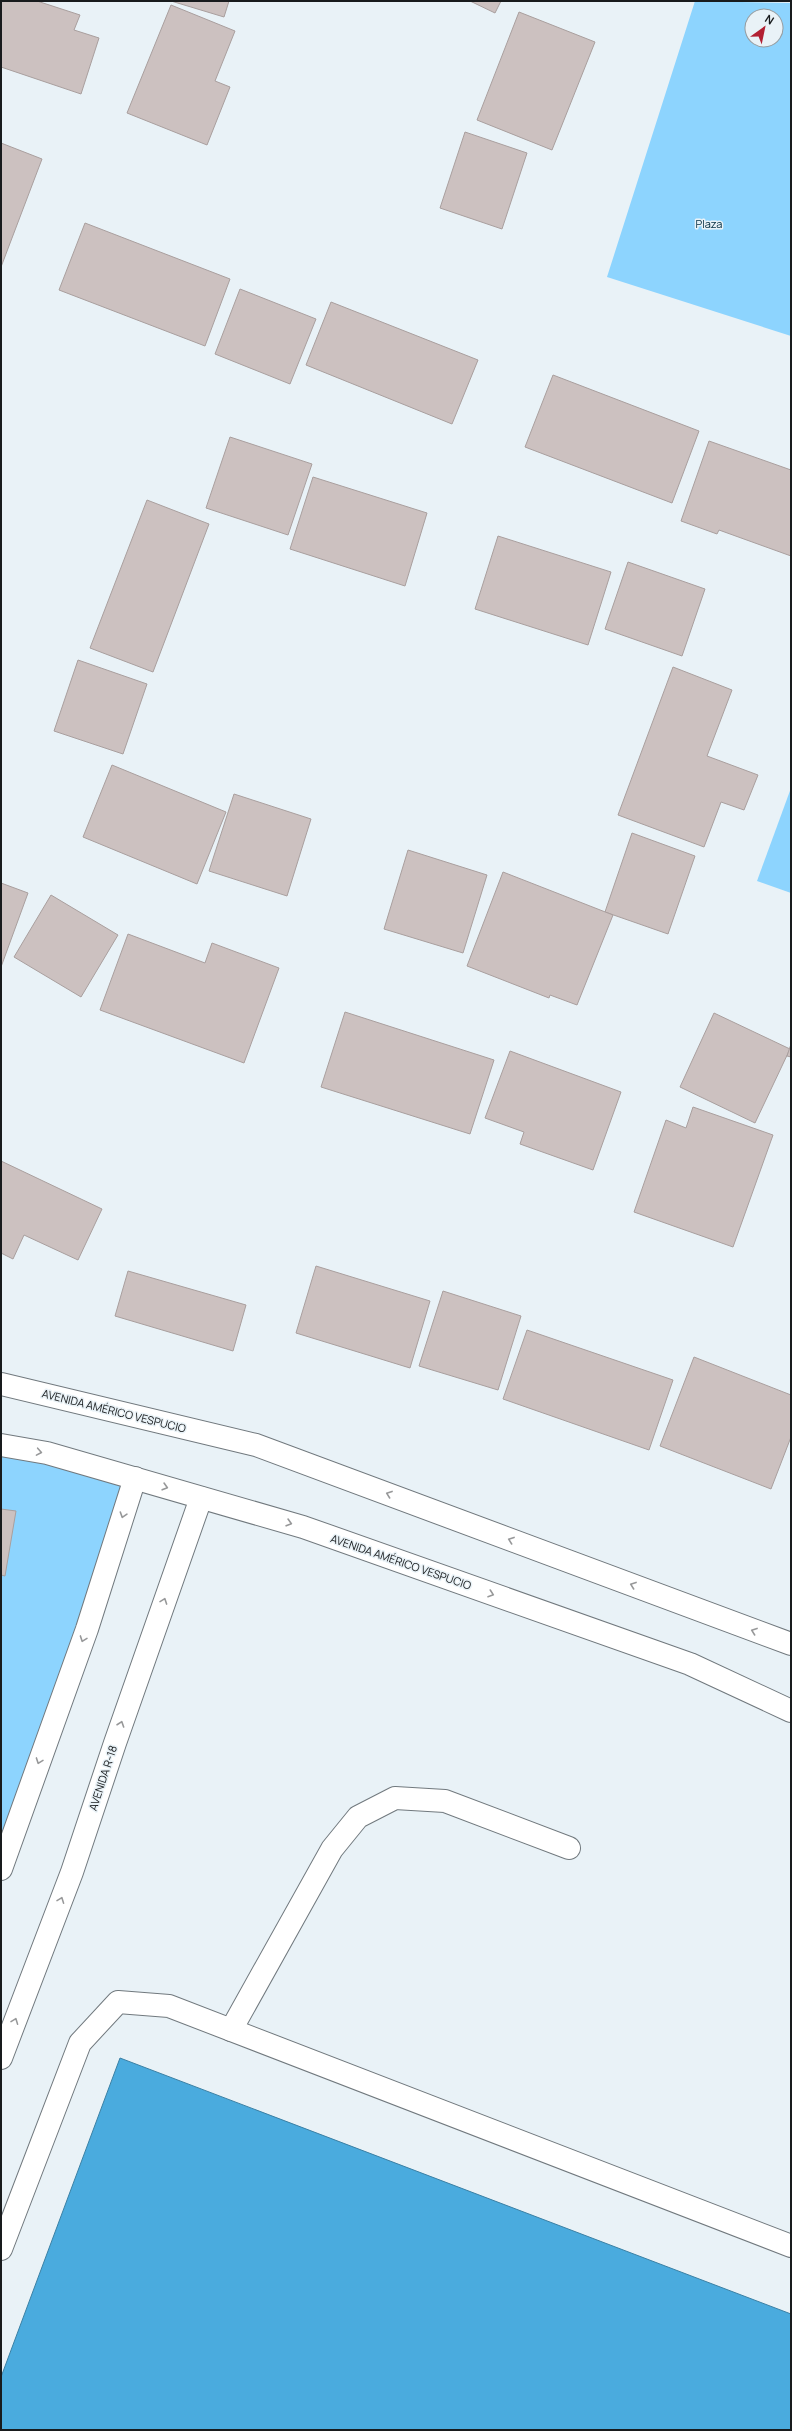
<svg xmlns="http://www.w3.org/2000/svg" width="792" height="2431" viewBox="0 0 792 2431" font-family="Manrope,sans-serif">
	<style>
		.green { fill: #8dd4fe; fill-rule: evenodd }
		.water { fill: #4aabde; stroke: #3b80a4 }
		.building { fill: #ccc1c0; stroke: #a99f9e }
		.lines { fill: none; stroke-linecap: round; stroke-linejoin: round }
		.minor-casing { stroke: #71797e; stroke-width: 24 }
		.minor { stroke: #fff; stroke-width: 22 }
		.oneway { stroke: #979899 }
		.labels { text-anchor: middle; stroke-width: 3; stroke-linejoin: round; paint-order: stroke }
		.park-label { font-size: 11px; fill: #022e43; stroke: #e9f2f7 }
		.street-label { font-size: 11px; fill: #181b1d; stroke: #e9f2f7 }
	</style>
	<rect width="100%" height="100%" fill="#e9f2f7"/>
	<!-- green -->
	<g class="green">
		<path d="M695,1l96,2v333l-184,-59zM752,16h24v24h-24z"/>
		<path d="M791,788v105l-34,-12z"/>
		<path d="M1,1451l134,27 -134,386z"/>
	</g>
	<!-- water -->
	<path class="water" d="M120,2058l671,256v116h-790v-53z"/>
	<!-- building -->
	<g class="building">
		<path d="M1,1h36l43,14 -6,15 25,8 -18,56 -80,-27z"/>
		<path d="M171,1h58l-5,16z"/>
		<path d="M470,1h31l-6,12z"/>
		<path d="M171,5l64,26 -20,50 15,6 -23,58 -80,-32z"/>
		<path d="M519,12l76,30 -43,108 -75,-30z"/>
		<path d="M465,132l62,21 -25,76 -62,-21z"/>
		<path d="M1,143l41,16 -41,108z"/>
		<path d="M85,223l145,56 -25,67 -146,-56z"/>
		<path d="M240,289l76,30 -26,65 -75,-30z"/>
		<path d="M331,302l147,58 -26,64 -146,-59z"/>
		<path d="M553,375l146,56 -27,72 -147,-56z"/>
		<path d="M230,437l82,27 -24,71 -82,-27z"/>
		<path d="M709,441l82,29v86l-72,-26 -2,4 -36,-13z"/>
		<path d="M313,477l114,36 -22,73 -115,-37z"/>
		<path d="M147,500l62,24 -56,148 -63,-24z"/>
		<path d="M498,536l113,36 -23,73 -113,-36z"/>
		<path d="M628,562l77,27 -23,67 -77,-27z"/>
		<path d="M78,660l69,24 -24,70 -69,-23z"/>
		<path d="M673,667l59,23 -25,66 51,19 -14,35 -23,-8 -17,45 -86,-32z"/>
		<path d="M112,765l114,47 -29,72 -114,-47z"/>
		<path d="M234,794l77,25 -24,77 -78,-25z"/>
		<path d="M632,833l63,23 -27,78 -63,-22z"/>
		<path d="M408,850l79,25 -24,78 -79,-24z"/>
		<path d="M503,872l110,43 -36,90 -27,-10 -1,3 -82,-32z"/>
		<path d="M1,883l27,10 -27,74z"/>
		<path d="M51,895l67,40 -37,62 -67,-40z"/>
		<path d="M128,934l77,29 7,-20 67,25 -35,95 -144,-53z"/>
		<path d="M345,1012l149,48 -24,74 -149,-47z"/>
		<path d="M714,1013l76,36 -35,74 -75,-36z"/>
		<path d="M791,1044v13l-4,-1z"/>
		<path d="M510,1051l111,41 -28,78 -73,-26 4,-12 -39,-14z"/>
		<path d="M693,1107l80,28 -40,112 -99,-35 32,-92 20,8z"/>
		<path d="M1,1161l101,48 -24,51 -54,-25 -11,24 -12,-6z"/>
		<path d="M316,1266l114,35 -20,67 -114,-35z"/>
		<path d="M128,1271l118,34 -13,46 -118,-35z"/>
		<path d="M443,1291l78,25 -23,74 -79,-24z"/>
		<path d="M527,1330l146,50 -24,70 -146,-51z"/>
		<path d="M694,1357l97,38v42l-20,52 -111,-43z"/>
		<path d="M1,1509l15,2 -11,65 -4,-1z"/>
	</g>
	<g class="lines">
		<defs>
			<g id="minor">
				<path d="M1,1384l255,61 535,199"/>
				<path d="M1,1445l46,8 256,74 387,137 101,47"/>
				<path d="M1,1869l86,-240 48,-151"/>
				<path d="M231,2030l101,-181 26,-32 37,-19 50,3 124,47"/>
				<path d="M1,2058l71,-186 43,-129 86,-245"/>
				<path d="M1,2249l79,-206 38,-41 51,4 622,240"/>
			</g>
		</defs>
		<!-- minor casing -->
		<use href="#minor" class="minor-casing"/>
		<!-- minor -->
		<use href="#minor" class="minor"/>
	</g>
	<!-- one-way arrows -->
	<defs><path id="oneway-chevron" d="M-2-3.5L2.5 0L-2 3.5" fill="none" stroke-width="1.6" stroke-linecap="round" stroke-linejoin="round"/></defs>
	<g class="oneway">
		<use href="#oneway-chevron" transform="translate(39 1452) rotate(10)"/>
		<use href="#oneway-chevron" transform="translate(165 1487) rotate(16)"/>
		<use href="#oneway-chevron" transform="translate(389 1494) rotate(-160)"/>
		<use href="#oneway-chevron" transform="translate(123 1515) rotate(108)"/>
		<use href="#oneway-chevron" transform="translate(289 1523) rotate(16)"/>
		<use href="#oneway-chevron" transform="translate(511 1540) rotate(-160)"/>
		<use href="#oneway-chevron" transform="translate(633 1585) rotate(-160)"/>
		<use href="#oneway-chevron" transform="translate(491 1594) rotate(19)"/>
		<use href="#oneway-chevron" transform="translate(164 1601) rotate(-70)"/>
		<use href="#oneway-chevron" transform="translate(754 1631) rotate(-160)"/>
		<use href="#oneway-chevron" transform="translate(83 1639) rotate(110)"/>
		<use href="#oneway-chevron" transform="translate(121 1724) rotate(-71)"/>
		<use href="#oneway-chevron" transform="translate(39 1761) rotate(110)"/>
		<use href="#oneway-chevron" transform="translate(61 1900) rotate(-69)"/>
		<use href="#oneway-chevron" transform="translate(15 2021) rotate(-69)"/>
	</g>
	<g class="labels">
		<!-- park labels -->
		<g class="park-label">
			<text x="709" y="228">Plaza</text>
		</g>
		<!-- street labels -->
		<g class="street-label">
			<text transform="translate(114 1411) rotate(14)" y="4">AVENIDA AMÉRICO VESPUCIO</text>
			<text transform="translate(401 1562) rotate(19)" y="4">AVENIDA AMÉRICO VESPUCIO</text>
			<text transform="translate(103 1778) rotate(-72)" y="4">AVENIDA R-18</text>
		</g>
	</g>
	<!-- border -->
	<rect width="792" height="2431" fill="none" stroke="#181b1d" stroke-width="4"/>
	<!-- north arrow -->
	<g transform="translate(764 28) rotate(33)"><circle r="19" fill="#e9f2f7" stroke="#959ca0"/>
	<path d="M0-3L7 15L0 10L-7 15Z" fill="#b22033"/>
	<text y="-6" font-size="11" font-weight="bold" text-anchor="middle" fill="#181b1d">N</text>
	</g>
</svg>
